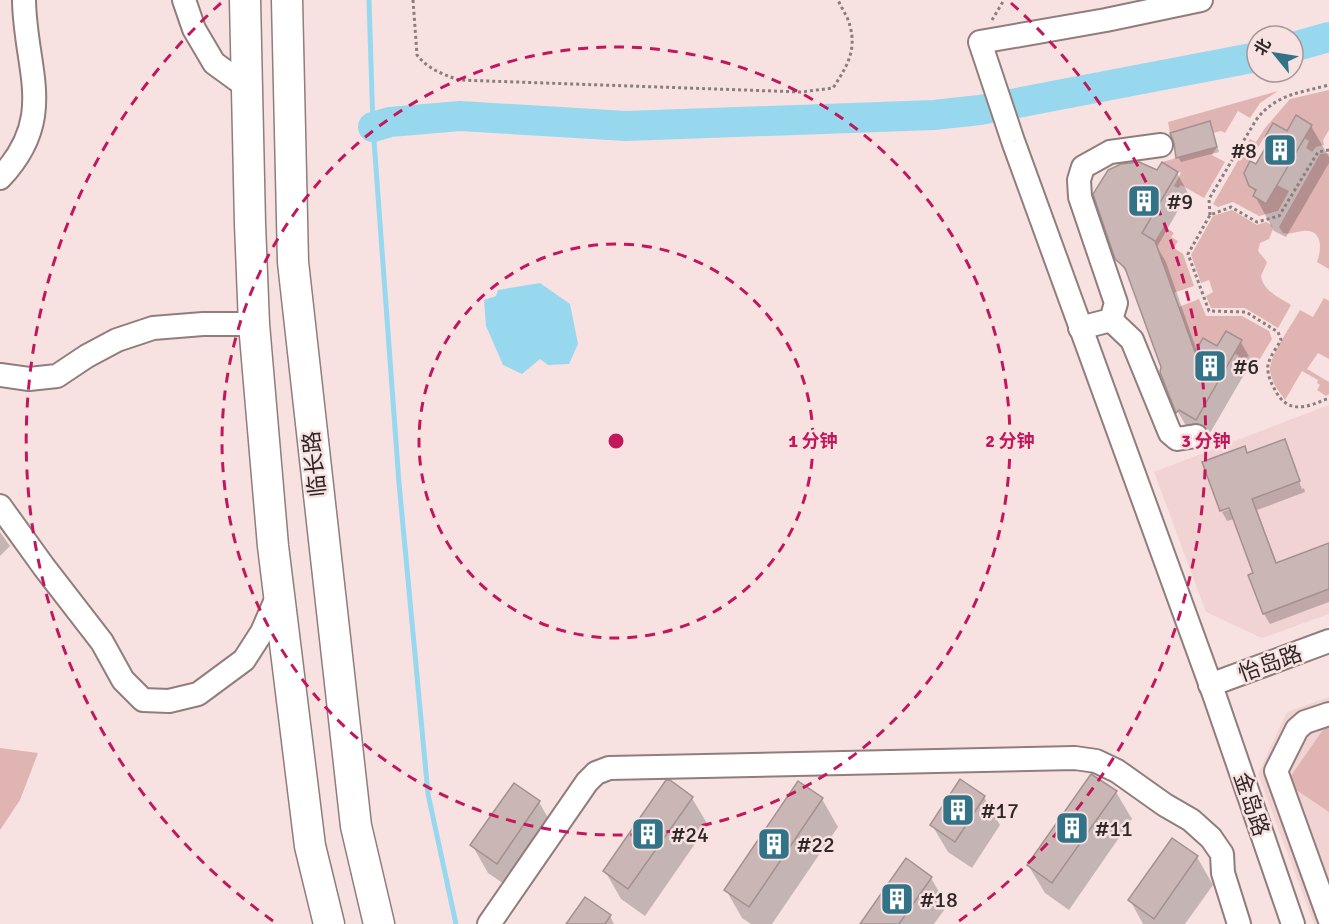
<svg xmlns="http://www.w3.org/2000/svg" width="1329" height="924" viewBox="0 0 1329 924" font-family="Signika,'Noto Sans SC',sans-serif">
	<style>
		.built { fill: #f0d3d2 }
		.green { fill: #e0b4b3 }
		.water { fill: #98d8ee }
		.shadow { fill: #0003 }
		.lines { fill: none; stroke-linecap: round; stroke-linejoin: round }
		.stream { stroke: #98d8ee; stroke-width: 5 }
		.river { stroke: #98d8ee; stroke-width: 30 }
		.building { fill: #cab6b5; stroke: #a3908f; stroke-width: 1.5 }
		.minor-casing { stroke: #907d7c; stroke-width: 26 }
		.major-casing { stroke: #907d7c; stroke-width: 33 }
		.path { stroke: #8c7e7e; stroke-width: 3; stroke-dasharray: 3 3; stroke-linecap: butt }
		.minor { stroke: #fff; stroke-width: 22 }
		.major { stroke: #fff; stroke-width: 30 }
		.ring { fill: none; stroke: #c2185b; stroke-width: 3; stroke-dasharray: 10 8 }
		.labels { text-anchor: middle; stroke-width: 5; stroke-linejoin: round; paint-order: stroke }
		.poi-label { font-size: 22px; fill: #2f2727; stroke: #f7e2e1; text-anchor: start }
		.street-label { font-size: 22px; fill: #2f2727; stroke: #f7e2e1 }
		.centre { fill: #c2185b; stroke: #f7e2e1; stroke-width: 3 }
		.ring-label { font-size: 18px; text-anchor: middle; font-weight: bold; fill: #c2185b; stroke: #f7e2e1; stroke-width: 5; stroke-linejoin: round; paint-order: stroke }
	</style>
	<rect width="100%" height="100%" fill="#f7e2e1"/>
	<!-- built -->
	<g class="built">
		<path d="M1329,405v209l-67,24 -56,-26 -52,-140z"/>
		<path d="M1329,697v227h-15l-56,-150 29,-62z"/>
	</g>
	<!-- green -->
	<g class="green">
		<path d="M1329,90v40l-6,10 1,5 -8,2 -4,5 -6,-4 3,-7 -5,-3 8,-13 -16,-10 -9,16 -14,-8 -19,31 -9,-6 5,-9 6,3 9,-14 25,-29z"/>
		<path d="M1278,91l-18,12 -10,15 -12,-7 -13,22 -4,-2 -8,2 -3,-11 -40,11 -2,-11z"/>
		<path d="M1217,147l-5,8 13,7 -21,36 -23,-13 -3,3 -4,-2 7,-13 -19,-11z"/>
		<path d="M1243,152l9,5 -8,16 5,13 7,4 -3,6 13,8 11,-19 12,6 -11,20 -19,5 -26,-14 -15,5 -5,-3z"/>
		<path d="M1329,153v116l-12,-7c5,-13 6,-34 -15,-31 -7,1 -12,4 -19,2l-4,-6 41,-73z"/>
		<path d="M1232,210l25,15 9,-3 6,3 1,4 -4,10 -9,4 -2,8 9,11 -6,14c2,15 19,22 30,29l-13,23 -33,-20h-34l-5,-12 7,-4 -4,-12 -8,3 -10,-28 22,-39z"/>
		<path d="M1164,226l10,7 -3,4 7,4 -4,7 9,6 11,32 -21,7 -18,-52z"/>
		<path d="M1324,298l5,3v58l-11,-6 -11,16 22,13v12l-3,2 -9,-6 3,-5 -3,-2 1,-3 -16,-9 -17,29c-6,-9 -14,-18 -15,-30 0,-16 22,-45 30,-60l13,7z"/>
		<path d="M1199,299l7,17h36l27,15 3,8 -14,23 -10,-6 -7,11 -6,-3 4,-8 -5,-3 7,-13 -15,-9 -9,15 -22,6 -16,-45z"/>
		<path d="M1329,721v91l-43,-29z"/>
		<path d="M0,748l38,5 -18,47 -20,30z"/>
	</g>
	<!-- water -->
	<path class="water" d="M540,283l30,21 8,40 -9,20 -21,1 -8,-6 -18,15 -19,-9 -17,-39 -2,-26 12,-4 2,-6z"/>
	<!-- shadow -->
	<g class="shadow">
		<path d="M1209,123l10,29 -38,10 -3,-5z"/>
		<path d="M1311,126l18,31v6l-43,74 -12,-6 -19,-35 1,-2 -5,-9 5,-19 14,-24 -3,-5z"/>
		<path d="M1158,172l19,1 11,20 -31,54 9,15 31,89 20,-3 23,-7 12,20 -45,77 -17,-9 -1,2 -11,-19 -17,-40 2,-5 -31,-85 -15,-24z"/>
		<path d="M1284,441l5,9h-2l15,39 2,-1 1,4 -48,18 20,54 52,-20v58l-59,22 -6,-10 -14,-39 5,-1 -21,-55 -7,2 -5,-9 14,-5 8,-59 4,6z"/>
		<path d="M0,532l10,14 -10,10z"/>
		<path d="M961,781l23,16 16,28 -28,43 -24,-16 -16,-27z"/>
		<path d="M1116,792l16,27 -63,91 -24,-17 -17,-28z"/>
		<path d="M692,798l16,27 -63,91 -24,-17 -16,-28z"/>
		<path d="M822,799l16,28 -66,97h-21l-9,-6 -16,-28z"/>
		<path d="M539,802l16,28 -42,60 -25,-17 -16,-28z"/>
		<path d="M1197,857l16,28 -28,39h-42l-13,-24z"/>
		<path d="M931,878l16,28 -13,18h-68z"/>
		<path d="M610,916l4,8h-46z"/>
	</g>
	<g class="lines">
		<!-- stream -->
		<path class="stream" d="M369,0l4,127 26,356 29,311 28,130"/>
		<!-- river -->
		<g class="river">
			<path d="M1293,47l36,-10"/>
			<path d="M373,127l17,-5 70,-6 166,10 308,-11 46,-5 277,-53"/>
		</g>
	</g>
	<!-- building -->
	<g class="building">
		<path d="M1296,115l16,10 -46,79 -13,-8 3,-6 -7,-4 -5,-13 6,-12 6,3 14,-24 -5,-3 8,-14 14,8z"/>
		<path d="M1210,121l7,26 -41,11 -2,-15 -4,-10z"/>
		<path d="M1139,162l18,8 5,-8 16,10 -36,61 13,8 40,111 8,-14 14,8 9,-15 16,9 -46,80 -17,-10 -3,3 -16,-41 1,-5 -36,-99 -10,-9 -22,-65 15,-24 13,-6z"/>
		<path d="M1285,439l15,42 -48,18 24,64 53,-20v46l-66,25 -15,-39 5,-2 -24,-65 -9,3 -18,-49 43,-16 2,7z"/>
		<path d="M1091,774l26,17 -65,92 -25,-18z"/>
		<path d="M960,779l25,17 -30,46 -25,-17z"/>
		<path d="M666,780h4l23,17 -65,92 -25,-18z"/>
		<path d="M798,781l25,17 -74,109 -25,-17z"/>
		<path d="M514,783l26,18 -43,63 -27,-19z"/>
		<path d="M1172,838l26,18 -44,63 -26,-19z"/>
		<path d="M906,858l26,19 -33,47h-39z"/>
		<path d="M585,897l26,18 -6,9h-39z"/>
	</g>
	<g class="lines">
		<defs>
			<g id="minor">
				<path d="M184,0l10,29 20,34 33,24"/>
				<path d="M1201,0l-95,20 -126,22 33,99 202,556 78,227"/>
				<path d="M0,178c58,-61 25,-108 24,-178"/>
				<path d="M1111,320l21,20 38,93 7,6 19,-3"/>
				<path d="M1080,328l31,-8 5,-17 -36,-106 -1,-17 4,-13 27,-15 51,-7"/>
				<path d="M0,375l29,4 28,-3 30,-20 30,-16 36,-12 50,-4h51"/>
				<path d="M0,506l44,61 58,75 21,38 20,20 26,1 29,-7 46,-34 18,-28 17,-39"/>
				<path d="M1210,685l119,-44"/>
				<path d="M1329,714l-24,8 -8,7 -21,42 53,147"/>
				<path d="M489,924l98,-142 9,-9 13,-5 466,-10 21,3 21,10 48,34 26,15 20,18 11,16 1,19 16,51"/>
			</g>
			<g id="major">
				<path d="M245,0l5,224 4,100 19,222 37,300 19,78"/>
				<path d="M287,0l6,262 63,564 23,98"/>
			</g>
		</defs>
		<!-- minor casing -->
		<use href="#minor" class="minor-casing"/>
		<!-- major casing -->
		<use href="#major" class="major-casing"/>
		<!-- path -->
		<g class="path">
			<path d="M413,0l4,55c11,14 25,19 42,25l342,12 32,-4c13,-20 24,-37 17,-62 -2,-9 -8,-17 -12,-26"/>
			<path d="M992,20l12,-20"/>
			<path d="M1329,150l-11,2 -39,64 -22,6 -26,-15 -21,8 -22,39 21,57 37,1 32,20 3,8c-4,7 -11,16 -13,25 -1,8 2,16 6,23 13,27 32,20 55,10"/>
			<path d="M1210,215l-1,-16 47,-79c20,-26 43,-27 73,-35"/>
		</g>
		<!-- minor -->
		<use href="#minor" class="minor"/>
		<!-- major -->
		<use href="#major" class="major"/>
	</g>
	<!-- distance rings -->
	<g class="ring">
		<circle cx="616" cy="441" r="197"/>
		<circle cx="616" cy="441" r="394"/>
		<path d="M273 921A590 590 0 0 1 221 3M1011 3A590 590 0 0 1 959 921"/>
	</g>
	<!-- icons -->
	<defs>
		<symbol id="building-square" viewBox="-11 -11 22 22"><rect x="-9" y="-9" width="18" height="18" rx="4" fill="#337387" stroke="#f7e2e1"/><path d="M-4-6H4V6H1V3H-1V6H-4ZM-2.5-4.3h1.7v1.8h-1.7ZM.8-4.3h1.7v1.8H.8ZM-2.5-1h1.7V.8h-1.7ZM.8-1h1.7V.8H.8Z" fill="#fff"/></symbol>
	</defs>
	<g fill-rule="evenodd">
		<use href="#building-square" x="1261" y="131" width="38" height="38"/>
		<use href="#building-square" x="1125" y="182" width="38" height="38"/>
		<use href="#building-square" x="1191" y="347" width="38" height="38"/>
		<use href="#building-square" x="939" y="791" width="38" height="38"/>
		<use href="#building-square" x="1053" y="809" width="38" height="38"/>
		<use href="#building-square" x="629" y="815" width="38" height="38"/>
		<use href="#building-square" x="755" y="825" width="38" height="38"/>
		<use href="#building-square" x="878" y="880" width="38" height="38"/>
	</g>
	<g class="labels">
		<!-- poi labels -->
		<g class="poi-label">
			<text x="1257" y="158" text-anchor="end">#8</text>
			<text x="1167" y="209">#9</text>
			<text x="1233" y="374">#6</text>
			<text x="981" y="818">#17</text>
			<text x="1095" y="836">#11</text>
			<text x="671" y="842">#24</text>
			<text x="797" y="852">#22</text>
			<text x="920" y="907">#18</text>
		</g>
		<!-- street labels -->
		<g class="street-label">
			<text transform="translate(314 464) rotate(-96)" y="8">临长路</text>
			<text transform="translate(1270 663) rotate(-20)" y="8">怡岛路</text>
			<text transform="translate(1252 804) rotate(71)" y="8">金岛路</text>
		</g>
	</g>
	<circle cx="616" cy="441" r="9" class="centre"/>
	<g class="ring-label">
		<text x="813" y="447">1 分钟</text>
		<text x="1010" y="447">2 分钟</text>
		<text x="1206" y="447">3 分钟</text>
	</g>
	<!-- north arrow -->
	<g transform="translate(1275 54) rotate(300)"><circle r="28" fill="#f7e2e1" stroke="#a79797" stroke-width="1.5"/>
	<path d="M0-4.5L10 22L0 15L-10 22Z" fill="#337387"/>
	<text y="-9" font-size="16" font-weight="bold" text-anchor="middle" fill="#2f2727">北</text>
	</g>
</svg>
